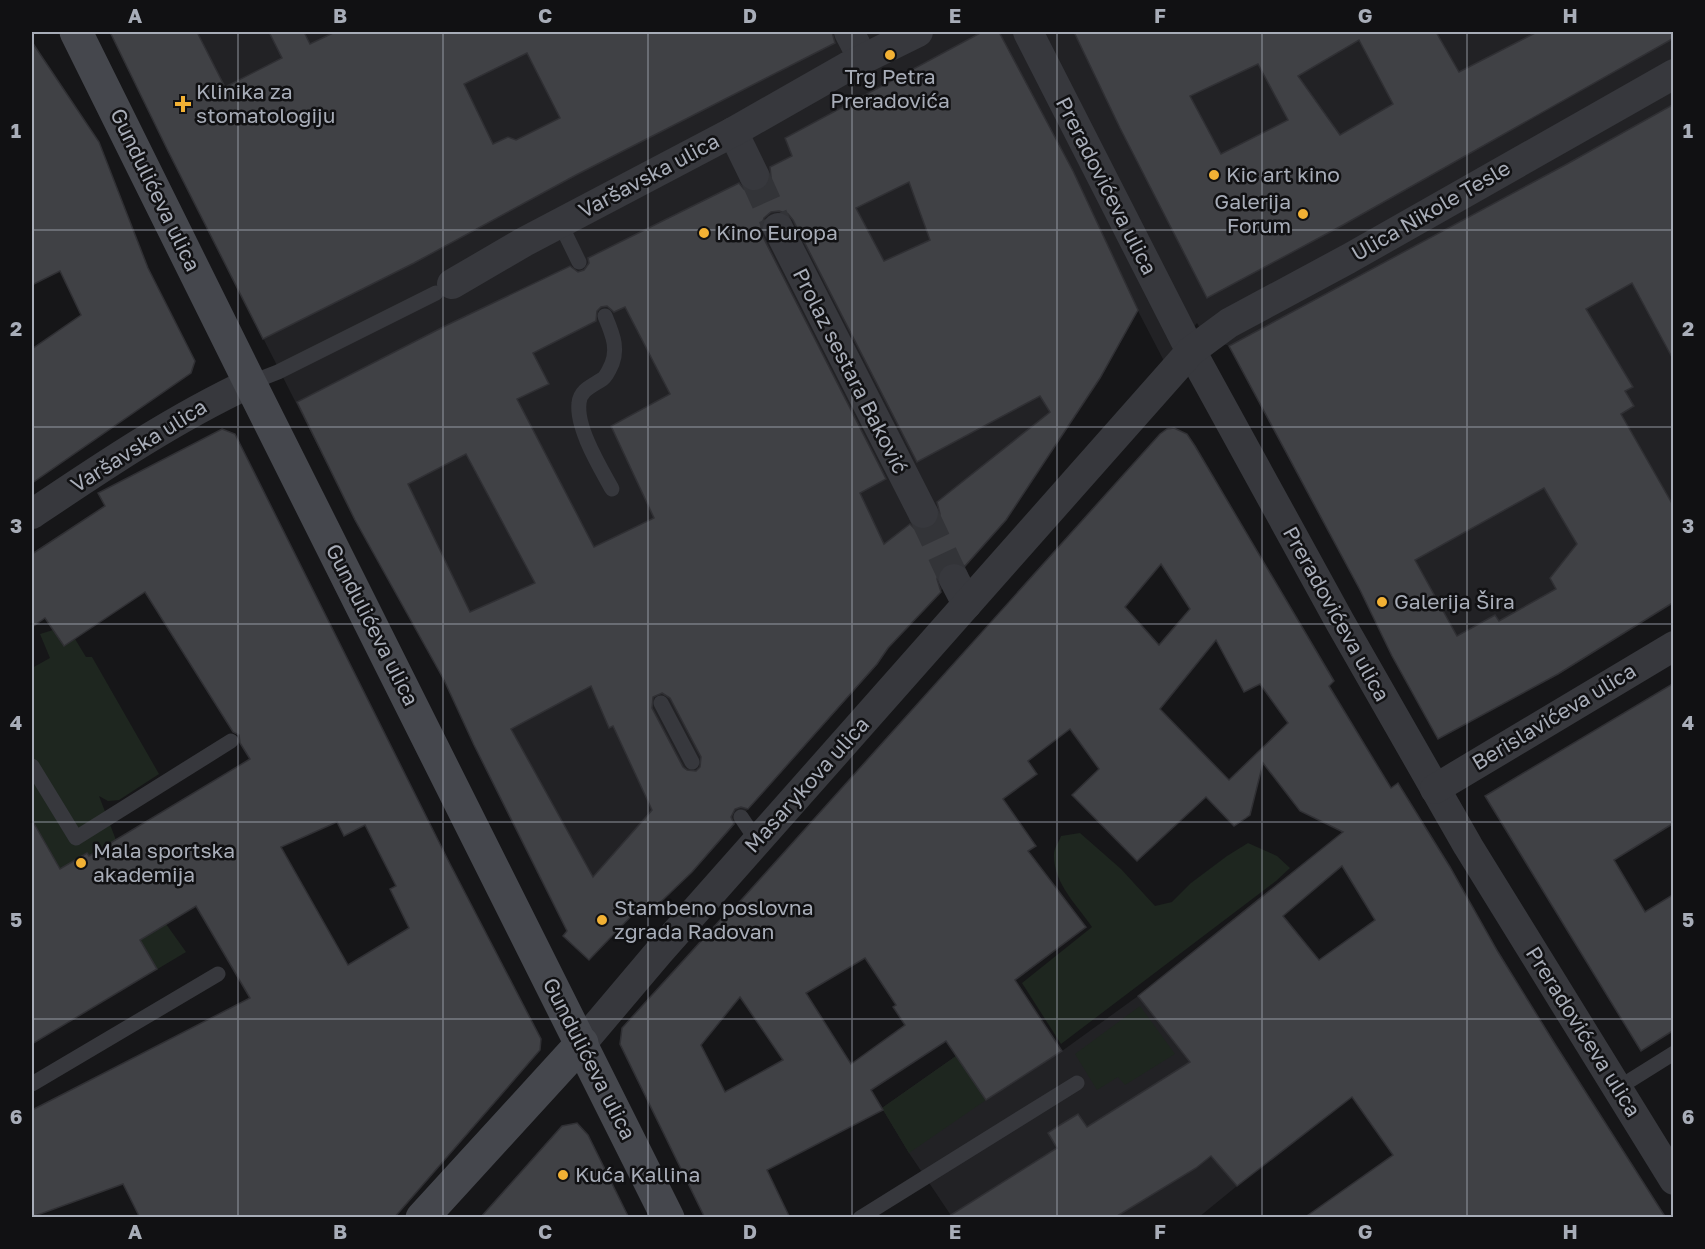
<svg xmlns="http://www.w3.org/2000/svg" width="1705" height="1249" viewBox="0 0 1705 1249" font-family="'Golos Text',sans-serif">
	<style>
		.built { fill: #222225 }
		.green { fill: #1e261f }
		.building { fill: #404145; stroke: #303034; stroke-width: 1.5; fill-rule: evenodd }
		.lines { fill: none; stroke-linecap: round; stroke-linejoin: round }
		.street-tunnel { stroke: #333438; stroke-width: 30; stroke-dasharray: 30 15; stroke-linecap: butt }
		.lane { stroke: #37383d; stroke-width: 15 }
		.street { stroke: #37383d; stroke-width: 30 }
		.secondary { stroke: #45474d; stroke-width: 33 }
		.grid { fill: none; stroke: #a8adb8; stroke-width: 1.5; stroke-opacity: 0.55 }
		.poi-dot { fill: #f2b134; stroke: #111113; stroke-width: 2 }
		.labels { text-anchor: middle; stroke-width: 5; stroke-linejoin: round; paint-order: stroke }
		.poi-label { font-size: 21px; fill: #a8adb8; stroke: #111113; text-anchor: start }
		.street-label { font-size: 21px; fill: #a8adb8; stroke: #111113 }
		.neatline { fill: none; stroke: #a8adb8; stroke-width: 2 }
		.grid-label { font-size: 20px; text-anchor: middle; font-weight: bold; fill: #a8adb8 }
	</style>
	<rect width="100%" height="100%" fill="#161618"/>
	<!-- built -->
	<g class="built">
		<path d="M110,32h1563v570l-153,91 -160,-103 -130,-244 -24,-7 -9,-16 -33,38 -26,-50 -34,61 -97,147 -119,129 -11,17 -185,207 -47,45 -8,-8 -48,51 -26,-24 4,-6 -93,-185 -30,-65 -87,-157 -189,-372z"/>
		<path d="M1138,996l52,66 -27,24 57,80 17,20 -38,31h-247l-43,-64 -27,-45 74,-52 30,44 76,-49z"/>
	</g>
	<!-- green -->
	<g class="green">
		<path d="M53,630l10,15 12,-6 11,18h6l67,117 -40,26 -11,1 -9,-5 17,44 50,84 20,28 -154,92v-376l18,-10 -10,-24z"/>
		<path d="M1080,833l41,36 34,37 17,-4 19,-19 36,-27 21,-13 29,13 13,12 -14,13 -215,163 -39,-61 70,-56c-15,-22 -39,-44 -38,-73 0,-6 5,-12 7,-18z"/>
		<path d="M1140,1006l35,48 -50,31 -7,-8 -21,13 -22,-36z"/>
		<path d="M956,1056l30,44 -77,53 -27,-45z"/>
	</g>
	<!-- building -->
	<g class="building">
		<path d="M110,32h87l28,55 57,-29 -13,-26h35l6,12 25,-12h497l3,11 -259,132 -162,88 -151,76 -95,-188zM527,53l33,65 -44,22 -8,-3 -15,7 -29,-60z"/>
		<path d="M982,32h17l74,139 65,139 -38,68 -94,142 -41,46 -11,-4 -7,1 -7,6 -3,10 4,13 -53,56 -11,16 -129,145 -7,-2 -6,2 -4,8 3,7 -42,48 -47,45 -7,-8 -49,51 -26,-24 4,-5 -93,-186 -30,-65 -89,-160 -58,-118 148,-76 125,-60 8,6 6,-2 5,-7 -1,-5 151,-75 5,6 8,3 10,-2 7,-6 2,-7 -1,-10 22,-11 -7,-18zM909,182l21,58 -46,21 -28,-53zM779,211l9,3 5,6 124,242 123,-66 10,16 -113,90 3,12 -3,9 -7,6 -8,1 -8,-2 -4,-4 -26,20 -24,-51 26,-14 -124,-244 -1,-8 3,-9 7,-6zM607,306l7,6 11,-5 45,87 -59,32 43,92 -60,29 -77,-148 32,-15 -16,-31 63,-32 1,-10 4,-4zM466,454l69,129 -65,29 -62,-128zM591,686l18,42 4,-2 39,84 -59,67 -82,-148zM662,693l8,5 31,59 -1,10 -4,4 -9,-1 -4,-3 -31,-59 1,-11z"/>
		<path d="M1074,32h362l23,40 78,-40h137v6l-331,187 -136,73 -87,-170zM1359,40l34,64 -53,31 -42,-59zM1258,64l30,56 -67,34 -31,-58z"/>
		<path d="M32,42l67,100 49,126 47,93 -4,12 -159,110v-134l49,-34 -21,-44 -28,14z"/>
		<path d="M1674,104v257l-42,-78 -46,26 47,78 -8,4 9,15 -13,8 53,93v95l-116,72 -120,65 -46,-83 -32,-66 -131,-244 338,-182zM1544,488l33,56 -27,34 6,11 -57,32 -4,-6 -38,21 -42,-76z"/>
		<path d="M1174,428l13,6 8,12 139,235 -5,5 62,102 7,-5 52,84 48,85 57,92 111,174h-362l89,-63 -41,-58 -115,89 -26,-30 -15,12 -82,50h-168l111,-70 -9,-15 12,-8 18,-11 9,13 103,-65 -52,-66 205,-164 -43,-21 -37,-48 -13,52 -4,3 -12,8 -28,-29 -69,64 -65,-66 27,-26 -29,-40 -42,32 9,13 -34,25 33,47 -8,5 58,76 -71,53 47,71 -76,49 -40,-59 -75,49 12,20 -116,60 23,48h-85l-85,-174 2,-16 110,-121 2,1 426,-474 7,-5zM1161,564l29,45 -31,36 -34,-38zM1216,640l28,52 16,-8 28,39 -59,57 -69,-71zM1342,866l33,54 -56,40 -36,-44zM865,958l31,47 -3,2 12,18 -54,39 -45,-71zM740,997l43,63 -58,32 -24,-47z"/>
		<path d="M222,429l13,5 213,426 93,179 -1,11 -146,168h-254l-17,-34 -91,33v-107l218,-112 -54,-92 -56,34 17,29 -125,75v-224l28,49 27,-16 2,3 161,-97 -10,-16 -1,-8 -6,-3 -88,-140 -81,54 -19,-28 -13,9v-73l73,-48 -7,-13zM337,822l7,14 21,-11 31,61 -6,3 19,39 -61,37 -67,-118z"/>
		<path d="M1674,683v140l-60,37 31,52 29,-18v136l-33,21 -156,-255z"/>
		<path d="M577,1123l11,12 41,83h-149l82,-92z"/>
	</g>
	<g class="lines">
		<!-- street-tunnel -->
		<g class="street-tunnel">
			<path d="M754,175l24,53"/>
			<path d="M923,513l31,66"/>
		</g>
		<!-- lane -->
		<g class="lane">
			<path d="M560,223l19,39"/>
			<path d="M605,316c8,19 15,35 4,54 -2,4 -4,8 -8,10 -9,6 -21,10 -22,23 -3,25 21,64 33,86"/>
			<path d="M250,383l28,-11 158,-79"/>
			<path d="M661,703l31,59"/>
			<path d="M32,766l44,72 155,-97"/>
			<path d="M741,817l16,24"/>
			<path d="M32,1084l186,-110"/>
			<path d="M1618,1088l56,-35"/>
			<path d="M860,1218l217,-135"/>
		</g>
		<!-- street -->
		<g class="street">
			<path d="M849,32l14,27"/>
			<path d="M1028,32l156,306 156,284 128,224 206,334"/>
			<path d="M733,132l21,43"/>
			<path d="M778,228l145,285"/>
			<path d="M452,284l72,-42 209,-110 114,-65 71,-35"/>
			<path d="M32,514c70,-47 141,-95 218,-131"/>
			<path d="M954,579l13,25"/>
			<path d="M1435,789l239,-143"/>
			<path d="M582,1043l77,-91 532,-601 38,-28 119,-64 326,-185"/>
		</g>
		<!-- secondary -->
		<g class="secondary">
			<path d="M76,32l174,351 418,835"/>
			<path d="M422,1218l160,-175"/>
		</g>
	</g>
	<!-- grid -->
	<path class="grid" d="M238,32v1186M443,32v1186M648,32v1186M852,32v1186M1057,32v1186M1262,32v1186M1467,32v1186M32,230h1642M32,427h1642M32,624h1642M32,822h1642M32,1019h1642"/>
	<!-- markers -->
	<g class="poi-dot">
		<circle cx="890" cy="55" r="6"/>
		<path d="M180 95h6v6h6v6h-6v6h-6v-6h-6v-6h6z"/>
		<circle cx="1214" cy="175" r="6"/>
		<circle cx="1303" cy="214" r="6"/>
		<circle cx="704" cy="233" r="6"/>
		<circle cx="1382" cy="602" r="6"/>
		<circle cx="81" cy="863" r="6"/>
		<circle cx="602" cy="920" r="6"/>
		<circle cx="563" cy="1175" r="6"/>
	</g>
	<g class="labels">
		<!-- poi labels -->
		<g class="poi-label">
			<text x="890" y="84" text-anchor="middle">Trg Petra<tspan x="890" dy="24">Preradovića</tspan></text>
			<text x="196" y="99">Klinika za<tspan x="196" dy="24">stomatologiju</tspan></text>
			<text x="1226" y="182">Kic art kino</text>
			<text x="1291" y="209" text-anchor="end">Galerija<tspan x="1291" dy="24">Forum</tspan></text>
			<text x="716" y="240">Kino Europa</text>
			<text x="1394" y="609">Galerija Šira</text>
			<text x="93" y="858">Mala sportska<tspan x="93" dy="24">akademija</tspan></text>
			<text x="614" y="915">Stambeno poslovna<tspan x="614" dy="24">zgrada Radovan</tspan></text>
			<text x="575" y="1182">Kuća Kallina</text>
		</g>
		<!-- street labels -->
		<g class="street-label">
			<text transform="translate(649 176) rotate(-28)" y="7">Varšavska ulica</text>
			<text transform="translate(1106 186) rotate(63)" y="7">Preradovićeva ulica</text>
			<text transform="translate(155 190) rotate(64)" y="7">Gundulićeva ulica</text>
			<text transform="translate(1431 211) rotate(-30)" y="7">Ulica Nikole Tesle</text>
			<text transform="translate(850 371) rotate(63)" y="7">Prolaz sestara Baković</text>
			<text transform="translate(139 446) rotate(-32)" y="7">Varšavska ulica</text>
			<text transform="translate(1336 614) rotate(61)" y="7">Preradovićeva ulica</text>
			<text transform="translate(372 625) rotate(63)" y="7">Gundulićeva ulica</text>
			<text transform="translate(1554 717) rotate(-31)" y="7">Berislavićeva ulica</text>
			<text transform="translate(807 785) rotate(-48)" y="7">Masarykova ulica</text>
			<text transform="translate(1583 1032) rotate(58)" y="7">Preradovićeva ulica</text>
			<text transform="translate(589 1059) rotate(63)" y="7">Gundulićeva ulica</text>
		</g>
	</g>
	<!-- border -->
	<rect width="1705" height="1249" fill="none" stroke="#111113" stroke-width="66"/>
	<rect x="33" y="33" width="1639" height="1183" class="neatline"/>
	<g class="grid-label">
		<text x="135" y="23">A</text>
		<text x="340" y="23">B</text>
		<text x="545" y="23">C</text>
		<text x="750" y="23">D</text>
		<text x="955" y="23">E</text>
		<text x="1160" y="23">F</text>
		<text x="1365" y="23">G</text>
		<text x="1570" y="23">H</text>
		<text x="16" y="138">1</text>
		<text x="1688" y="138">1</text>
		<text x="16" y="336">2</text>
		<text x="1688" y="336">2</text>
		<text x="16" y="533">3</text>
		<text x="1688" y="533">3</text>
		<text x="16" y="730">4</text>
		<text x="1688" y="730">4</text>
		<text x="16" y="927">5</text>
		<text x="1688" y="927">5</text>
		<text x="16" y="1124">6</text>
		<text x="1688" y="1124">6</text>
		<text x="135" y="1239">A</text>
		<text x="340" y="1239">B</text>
		<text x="545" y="1239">C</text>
		<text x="750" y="1239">D</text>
		<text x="955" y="1239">E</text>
		<text x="1160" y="1239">F</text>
		<text x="1365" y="1239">G</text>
		<text x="1570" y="1239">H</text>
	</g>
</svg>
